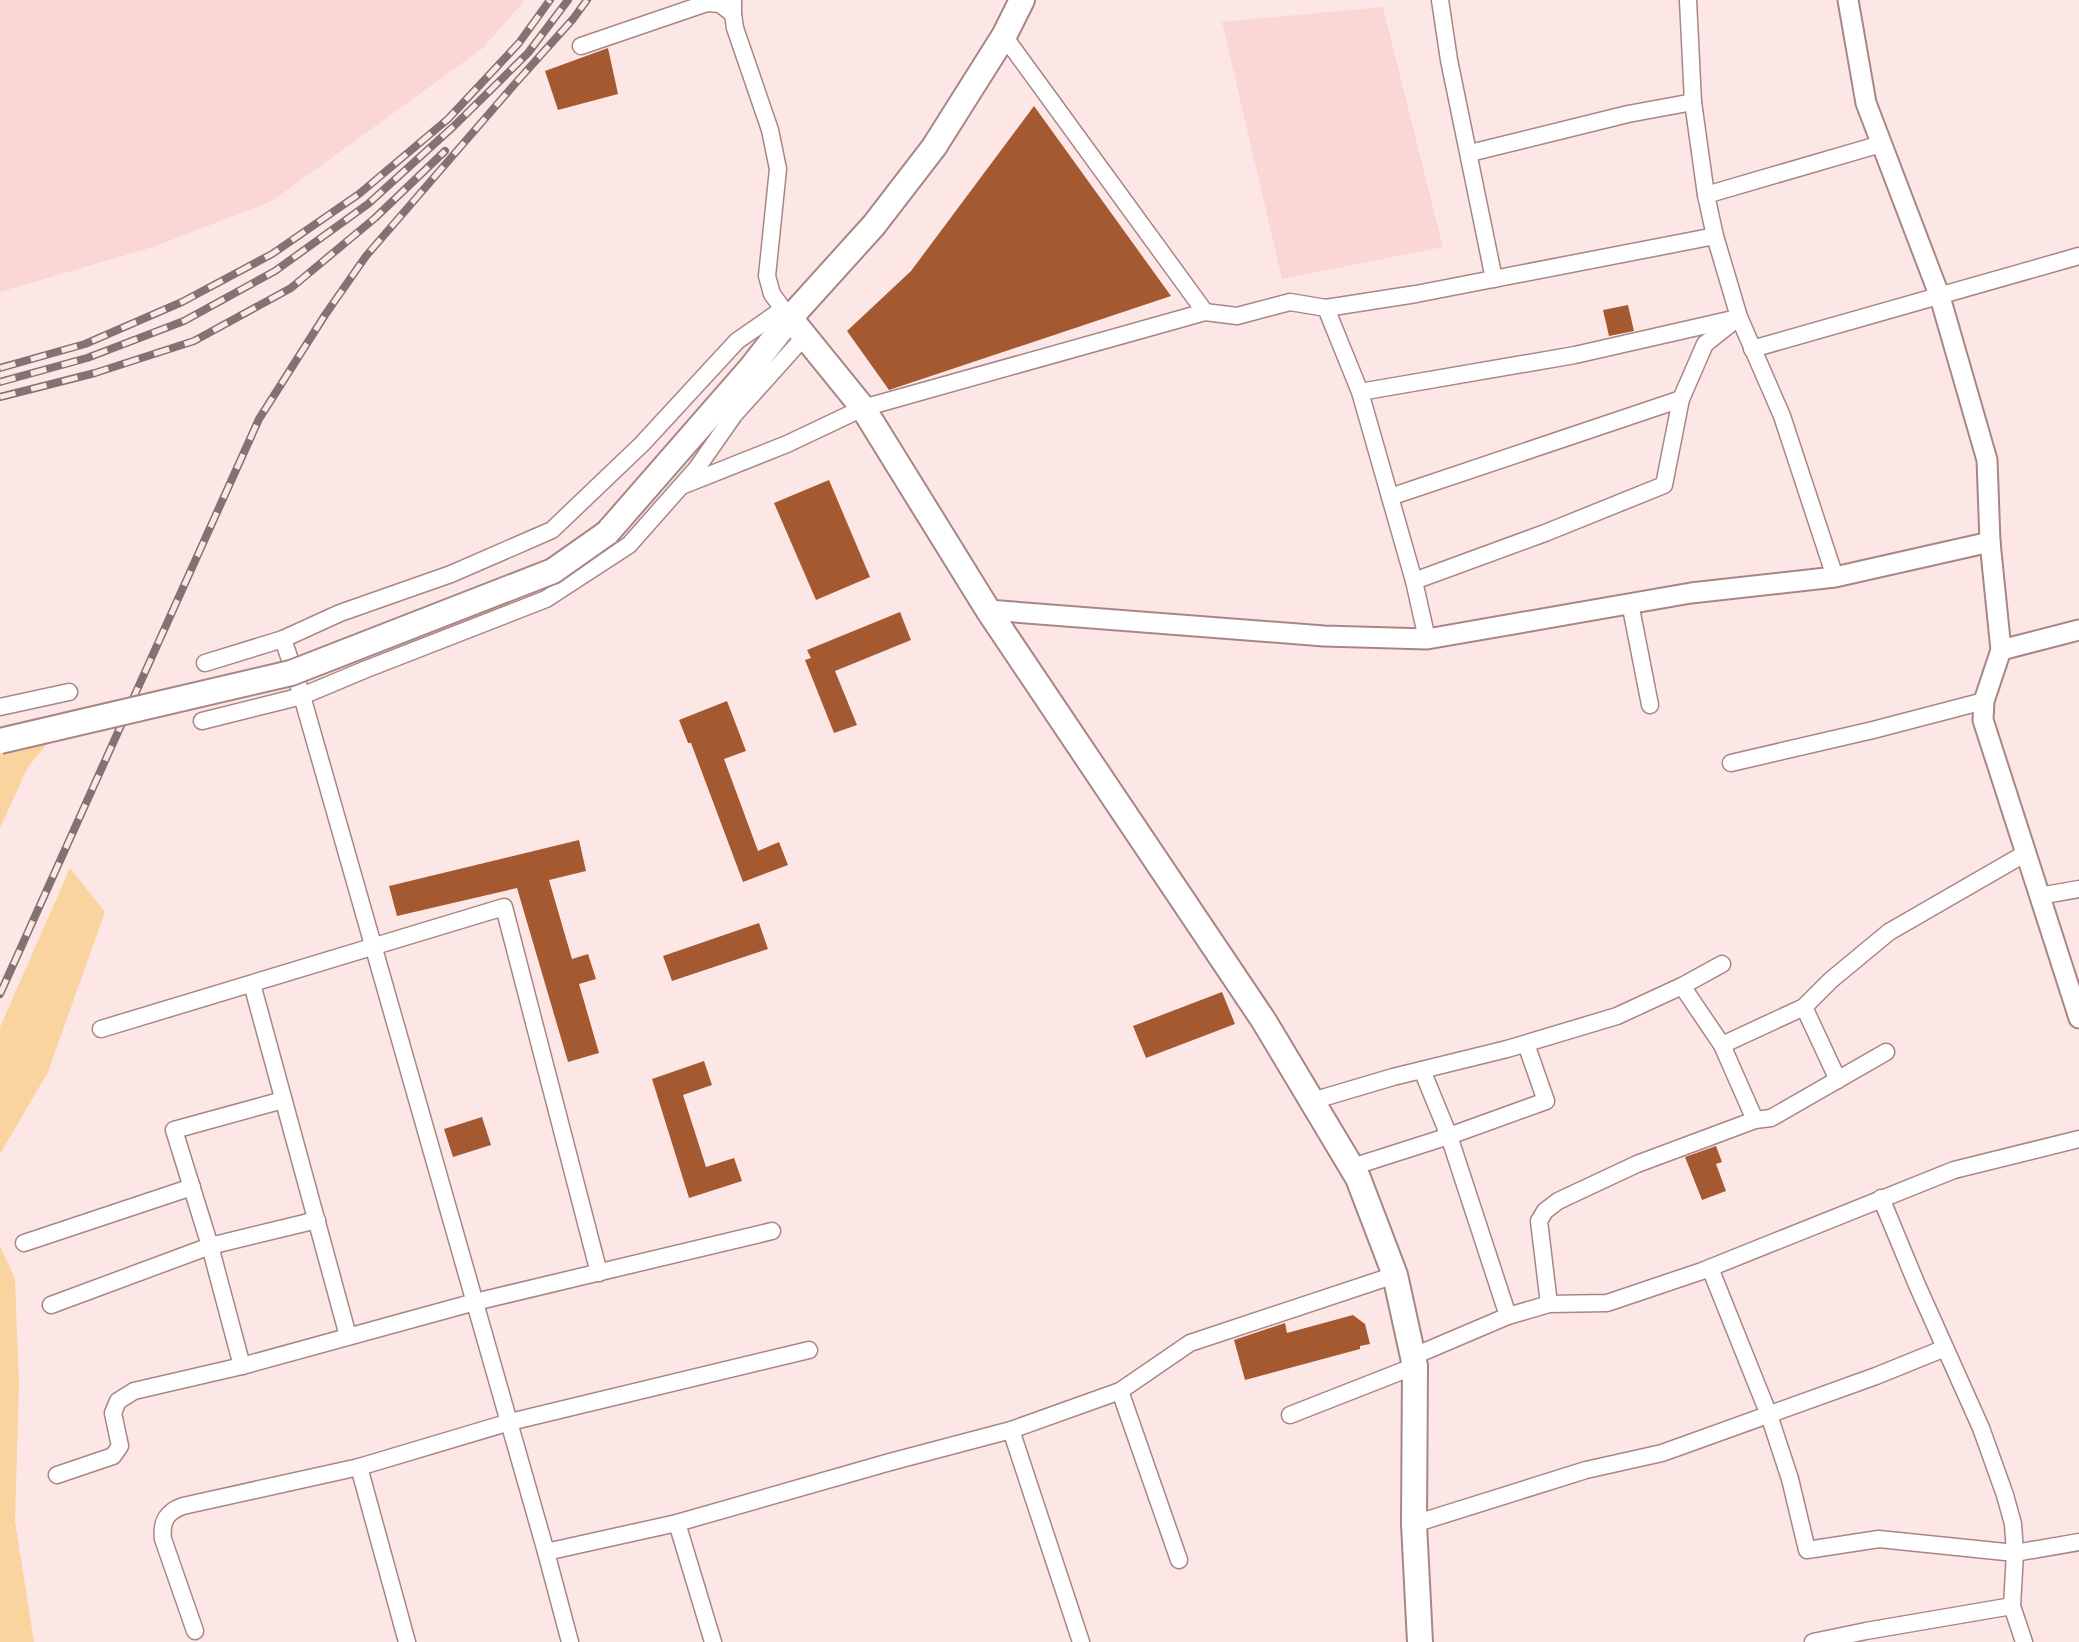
<svg xmlns="http://www.w3.org/2000/svg" width="2079" height="1642" viewBox="0 0 2079 1642" font-family="Figtree,sans-serif">
	<style>
		.built { fill: #fad6d5 }
		.green { fill: #fad49f }
		.building { fill: #a55930 }
		.lines { fill: none; stroke-linecap: round; stroke-linejoin: round }
		.minor-casing { stroke: #a88686; stroke-width: 19 }
		.tertiary-casing { stroke: #a88686; stroke-width: 23 }
		.primary-casing { stroke: #a88686; stroke-width: 28 }
		.minor { stroke: #fff; stroke-width: 16 }
		.tertiary { stroke: #fff; stroke-width: 19 }
		.primary { stroke: #fff; stroke-width: 24 }
		.rail-casing { stroke: #847272; stroke-width: 8 }
		.rail { stroke: #fde7e6; stroke-width: 5; stroke-dasharray: 16; stroke-linecap: butt }
		.primary-bridge-casing { stroke: #a88686; stroke-width: 28; stroke-linecap: butt }
		.primary-bridge { stroke: #fff; stroke-width: 24 }
	</style>
	<rect width="100%" height="100%" fill="#fde7e6"/>
	<!-- built -->
	<g class="built">
		<path d="M0,0h525l-42,48 -211,153 -119,46 -153,45z"/>
		<path d="M1383,7l60,240 -161,32 -60,-257z"/>
	</g>
	<!-- green -->
	<g class="green">
		<path d="M0,732l56,1 -28,34 -28,61z"/>
		<path d="M70,868l35,44 -57,160 -48,82v-127z"/>
		<path d="M0,1246l15,33 4,105 -4,137 19,121h-34z"/>
	</g>
	<!-- building -->
	<g class="building">
		<path d="M608,48l10,46 -60,16 -13,-39z"/>
		<path d="M1034,106l137,190 -282,94 -42,-59 64,-60z"/>
		<path d="M1628,305l6,26 -25,5 -6,-26z"/>
		<path d="M829,480l41,97 -54,23 -42,-97z"/>
		<path d="M900,612l11,28 -76,31 22,54 -23,8 -29,-73 6,-2 -4,-8z"/>
		<path d="M727,701l19,50 -22,8 34,92 21,-9 9,23 -45,17 -52,-139h-3l-9,-23z"/>
		<path d="M579,840l7,31 -37,9 23,79 16,-5 8,25 -17,5 20,69 -31,9 -51,-174 -120,28 -8,-30z"/>
		<path d="M759,923l9,26 -96,32 -9,-25z"/>
		<path d="M1222,992l13,32 -89,34 -13,-32z"/>
		<path d="M704,1061l8,24 -29,10 23,72 28,-9 8,23 -53,17 -37,-119z"/>
		<path d="M482,1117l9,28 -38,12 -9,-28z"/>
		<path d="M1716,1146l6,16 -6,2 10,27 -24,9 -17,-43z"/>
		<path d="M1353,1315l12,9 5,20 -10,2v3l-115,31 -11,-40 51,-17 2,10z"/>
	</g>
	<g class="lines">
		<defs>
			<g id="minor">
				<path d="M733,0v14l2,14 35,102 8,39 -11,107 5,18 16,22"/>
				<path d="M1440,0l9,60 45,219"/>
				<path d="M1688,0l5,102 13,93 9,41 24,81 43,99 53,161"/>
				<path d="M1004,36l201,276 32,4 53,-14 36,6 34,84 54,189 13,58"/>
				<path d="M581,46l126,-43 13,1 13,10"/>
				<path d="M1470,153l158,-39 65,-12"/>
				<path d="M1706,195l175,-51"/>
				<path d="M1326,308l90,-14 299,-58"/>
				<path d="M783,309l-46,32 -95,103 -90,86 -101,44 -111,39 -57,26 19,57 244,856 131,-29 213,-61 121,-32 109,-39 70,-48 205,-68"/>
				<path d="M1752,349l327,-93"/>
				<path d="M1360,392l215,-37 158,-36"/>
				<path d="M684,485l103,-41 76,-36 342,-96"/>
				<path d="M1390,497l291,-98"/>
				<path d="M1414,581l131,-48 119,-48 17,-86 24,-55 34,-27"/>
				<path d="M1630,603l20,102"/>
				<path d="M205,663l78,-24"/>
				<path d="M0,707l69,-15"/>
				<path d="M202,721l100,-25 62,-26 182,-71 83,-54 68,-77 37,-53 71,-79"/>
				<path d="M1731,763l142,-33 111,-29"/>
				<path d="M2039,896l40,-7"/>
				<path d="M252,984l96,352"/>
				<path d="M1682,986l40,59 33,75"/>
				<path d="M1804,1007l34,73"/>
				<path d="M101,1029l403,-122 95,366"/>
				<path d="M1722,1045l82,-38 27,-27 58,-48 137,-79"/>
				<path d="M1422,1070l27,66 59,180"/>
				<path d="M1312,1101l81,-24 114,-28 110,-33 65,-30 40,-22"/>
				<path d="M1352,1167l97,-31 97,-35 -20,-57"/>
				<path d="M1881,1198l36,87 64,143 24,67 8,29 2,29 -3,53"/>
				<path d="M24,1243l168,-56"/>
				<path d="M1710,1268l59,147 21,64 17,71 72,-11 136,14 64,-11"/>
				<path d="M1549,1304l-10,-83 6,-10 13,-10 79,-37 118,-44 16,-2 115,-66"/>
				<path d="M51,1305l159,-59 107,-26"/>
				<path d="M1414,1356l94,-40 41,-12 58,-1 95,-32 252,-101 125,-31"/>
				<path d="M242,1366l-32,-120 -36,-116 109,-30"/>
				<path d="M1120,1391l59,169"/>
				<path d="M1290,1415l125,-49"/>
				<path d="M1011,1430l70,212"/>
				<path d="M57,1475l56,-19 7,-10 -7,-33 5,-12 16,-10 108,-25 233,-64 297,-71"/>
				<path d="M677,1523l36,119"/>
				<path d="M1414,1524l172,-54 76,-17 214,-77 69,-28"/>
				<path d="M546,1552l24,90"/>
				<path d="M195,1631l-32,-92c-2,-17 3,-27 20,-33l176,-39"/>
				<path d="M407,1642l-48,-175 151,-45 299,-72"/>
				<path d="M1813,1642l53,-11 146,-25 12,36"/>
			</g>
			<g id="tertiary">
				<path d="M1848,0l18,103 74,194 47,163 3,82 11,108 -17,51 -1,19 96,298"/>
				<path d="M988,610l336,26 103,3 264,-46 144,-16 155,-35"/>
				<path d="M2001,650l78,-20"/>
			</g>
			<g id="primary">
				<path d="M790,318l73,90 125,202 276,411 94,157 37,97 20,91 -1,158 6,118"/>
				<path d="M607,533l144,-165 39,-50 84,-93 60,-78 70,-111 18,-36"/>
			</g>
		</defs>
		<!-- minor casing -->
		<use href="#minor" class="minor-casing"/>
		<!-- tertiary casing -->
		<use href="#tertiary" class="tertiary-casing"/>
		<!-- primary casing -->
		<use href="#primary" class="primary-casing"/>
		<!-- minor -->
		<use href="#minor" class="minor"/>
		<!-- tertiary -->
		<use href="#tertiary" class="tertiary"/>
		<!-- primary -->
		<use href="#primary" class="primary"/>
		<defs>
			<g id="rail">
				<path d="M0,368l85,-24 97,-42 90,-48 87,-60 89,-75 71,-76 31,-43"/>
				<path d="M0,382l87,-24 97,-37 91,-50 93,-67 86,-78 74,-73 40,-53"/>
				<path d="M0,397l95,-24 99,-32 97,-53 84,-70 70,-67"/>
				<path d="M0,994l259,-575 66,-104 41,-59 147,-170 60,-67 14,-19"/>
			</g>
		</defs>
		<!-- rail casing -->
		<use href="#rail" class="rail-casing"/>
		<!-- rail -->
		<use href="#rail" class="rail"/>
		<defs>
			<path id="primary-bridge" d="M0,741l291,-68 262,-102 54,-38"/>
		</defs>
		<!-- primary-bridge casing -->
		<use href="#primary-bridge" class="primary-bridge-casing"/>
		<!-- primary-bridge -->
		<use href="#primary-bridge" class="primary-bridge"/>
	</g>
</svg>
